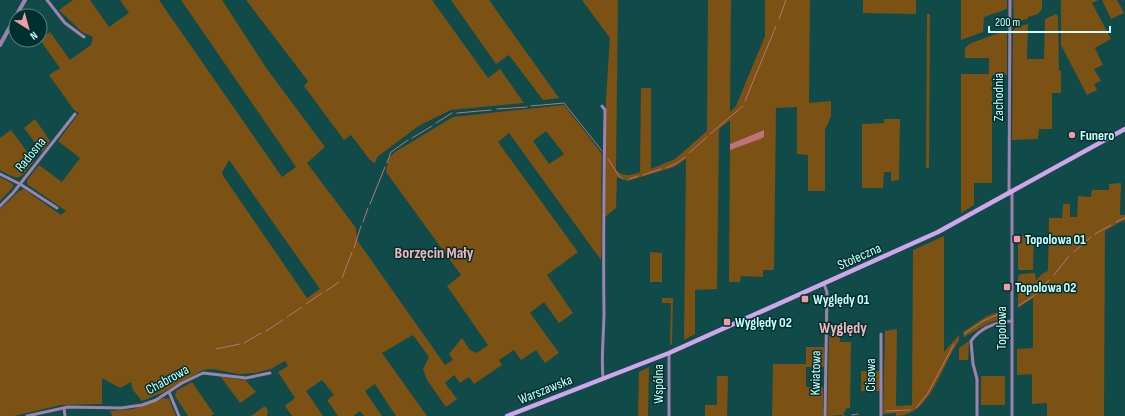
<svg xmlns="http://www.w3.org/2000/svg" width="1125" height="416" viewBox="0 0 1125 416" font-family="'Sofia Sans Condensed',sans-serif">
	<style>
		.green { fill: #7b5114; fill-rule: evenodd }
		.water { fill: #bf717c }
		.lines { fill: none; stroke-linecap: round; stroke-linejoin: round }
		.stream { stroke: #bf717c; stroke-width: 1 }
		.minor { stroke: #9d82af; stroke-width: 3 }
		.tertiary { stroke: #9d82af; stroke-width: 4 }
		.secondary { stroke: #d0a5ec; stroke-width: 4.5 }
		.poi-dot { fill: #f49aa6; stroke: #00302e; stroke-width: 1.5 }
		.labels { text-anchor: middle; stroke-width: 3; stroke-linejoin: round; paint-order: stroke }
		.street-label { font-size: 14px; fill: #cefefb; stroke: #00302e }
		.poi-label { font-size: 14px; font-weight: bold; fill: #cefefb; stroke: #00302e; text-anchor: start }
		.quarter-label { font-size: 16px; font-weight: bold; fill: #f8b4bb; stroke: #00302e }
	</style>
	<rect width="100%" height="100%" fill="#104b49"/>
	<!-- green -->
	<g class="green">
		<path d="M73,0h17l19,27 20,-14 -9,-13h39l123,177 14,-10 -115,-167h41l45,69 58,78 -18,16 49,65 1,12 88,125 8,-5 -4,-6 13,-16 8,12 7,3 11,-8 -41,-59 14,-11 -75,-103 3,-14 6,-6 58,-35 111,-12 38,49c-2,35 1,71 -1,106l-92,-127 -11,9 80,110 -31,23 26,38 -14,10 -15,-21 -14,11 29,40 -14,10 -9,-13 -15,10 -7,-10 -15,10 3,5 -28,19 -5,-7 -9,6 -6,-8 -9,8 12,16 -11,8 -19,-27 -4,-11 6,-12 -16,-22 -31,18 45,63h-31l-21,-32 -10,7 17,25h-18l-4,-5 -7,5h-15l-11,-16 7,-5 -12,-15 -16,11 17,25h-31l-7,-10 10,-8 -17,-26 10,-6 -3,-5 -14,8 -16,4 -16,1 -26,-5 -10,1 -39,22 -22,9 -9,-11 -2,-8 -11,6 -18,-10v26l-41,1 -47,11h-14v-207l19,-18 5,-2 37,26 5,-4 -39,-27v-4l12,-15 23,17 18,-24 -22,-17 21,-28 -5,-3 -25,-35 11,-7 -20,-28 10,-8 20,28 21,-15 2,-8 -11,-5 -23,-22zM546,131l18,23 -15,10 -16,-23zM229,160l91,129 -13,9 -83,-121 -2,-4z"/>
		<path d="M246,0h186l56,78 12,-9 24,34 -73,7 -31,15 -43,32 -2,6 -5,-3 -19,-25 -7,5 -40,-54 4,-5z"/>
		<path d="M451,0h38l70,98 -16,2 -34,-45 -13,9z"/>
		<path d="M582,0h36l-2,170c8,8 15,5 24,2l1,-84h10v81l24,-10 32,-28 1,-131h23l-1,112 6,-6 29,-70v-36h45l-1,103 22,-2v15l-6,14v61h-17v-36l-11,-1v-47l-21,1 -2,162h-11v7l-22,-1 -1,6h-11l1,-132 34,-20 -34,14v-24l-11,9 -2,160 -22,1v44l-11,6 2,-181 -12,8 -46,14 -11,-4 -1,31 -11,9 1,-120 4,-59z"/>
		<path d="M863,0h53v14l-53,-1z"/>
		<path d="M961,0h46v9l-23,8 -1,15 -22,8z"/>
		<path d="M1013,0h29v9l-4,5 -10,3v2l-14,3z"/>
		<path d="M1061,0h38l-7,3 19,36 -16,9 8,17 -9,4 7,12 -7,3 3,6 -10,5 -26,-50z"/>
		<path d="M1102,0h15l7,13 -13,6z"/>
		<path d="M927,14h3l-1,154h-3z"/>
		<path d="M1056,14l2,2 1,54 2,1v22h-9v36h-13l-1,10 -26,1 1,-109 3,-4 12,-3 -1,35h17l1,-40z"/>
		<path d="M1004,31l3,2v42h-15v108h-18v22l-13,8v-139h28v-16h-24v-10l4,-4z"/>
		<path d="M35,119l15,22 -8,11 -18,-24z"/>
		<path d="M884,119h16l-1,61 -8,1v-9h-7l-1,16h-21v-64l22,-1z"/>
		<path d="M11,130l23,31c-15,18 -12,21 -34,9v-32z"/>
		<path d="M0,177l13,7v3l-13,14z"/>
		<path d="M1121,183l-1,32h5v6l-5,1 -15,9 -1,185h-57v-13l-15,1v-30l-15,1v-26l16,-1v-50l-15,10v-32l3,-2 14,-1 1,7 7,-7 5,-2 1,-53h13l1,-14h7v13h7l1,-21 13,1 1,-7h17v-6z"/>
		<path d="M1034,235l-1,35h-15v-34z"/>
		<path d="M944,236v116l15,-17v6c-18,24 -28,75 -63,75v-3l-13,1 2,-83 12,-2 -1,77 16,-1 1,-155z"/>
		<path d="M650,252l12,1v29h-12z"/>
		<path d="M662,298h11l-1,46 -2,1 1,-42h-9z"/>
		<path d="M1006,309v9l-17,5 -25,14 -1,-5 24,-16z"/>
		<path d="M829,336h11v6h11l-1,66h-3l-4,7 -16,1z"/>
		<path d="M969,341l-1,19h-9v-12z"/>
		<path d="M806,347h18v20h-18v20h17v29h-51l1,-52h33z"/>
		<path d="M649,367l-1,49h-10l1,-44z"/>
		<rect x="861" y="371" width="19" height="20"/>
		<path d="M717,376h11l-1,40h-22v-11h12z"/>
		<rect x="981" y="376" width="24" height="29"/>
		<path d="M221,377l24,3 11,12 -16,11z"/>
		<path d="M192,382l22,32 -3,2h-23l-13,-20 1,-5z"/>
		<path d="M164,398l5,1 7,17h-64l-2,-5 23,-2z"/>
		<path d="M265,406l3,4 -1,6h-16z"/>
	</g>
	<!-- water -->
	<path class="water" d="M764,130v7l-4,2 -30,11v-6z"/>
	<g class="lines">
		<!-- stream -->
		<g class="stream">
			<path d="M779,19l7,-19"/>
			<path d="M745,101l31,-75"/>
			<path d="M531,106l33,-3 38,48"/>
			<path d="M497,109l30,-2"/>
			<path d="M457,113l34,-3"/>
			<path d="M436,123l16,-10"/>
			<path d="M710,134l33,-28"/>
			<path d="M412,138l20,-12"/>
			<path d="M689,153l18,-16"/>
			<path d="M608,159l11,17 4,3"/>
			<path d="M387,163l4,-11 17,-12"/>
			<path d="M666,168l11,-5 8,-6"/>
			<path d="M643,175l18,-6"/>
			<path d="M629,179l9,-3"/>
			<path d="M370,204l15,-37"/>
			<path d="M363,222l5,-14"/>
			<path d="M1116,222l8,-4"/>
			<path d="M1095,234l16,-9"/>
			<path d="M354,248l7,-22"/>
			<path d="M1074,252l17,-15"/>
			<path d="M1054,275l15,-19"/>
			<path d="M342,278l10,-26"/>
			<path d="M326,291l13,-9"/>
			<path d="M306,304l16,-11"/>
			<path d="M1018,306l17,-11 14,-15"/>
			<path d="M287,317l15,-10"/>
			<path d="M266,331l17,-11"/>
			<path d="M964,334l19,-13 23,-10"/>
			<path d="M244,343l17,-10"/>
			<path d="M216,349l24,-5"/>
			<path d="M916,408l12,-15 26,-49"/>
			<path d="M886,411l24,-1"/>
			<path d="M852,415l6,-1"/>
			<path d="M843,416h1"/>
		</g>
		<!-- minor -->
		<g class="minor">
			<path d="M47,0l18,23 19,14"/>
			<path d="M602,106l3,4c-1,67 -2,134 -1,201 0,22 -3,45 -1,67"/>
			<path d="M0,174l20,10 37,24"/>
			<path d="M1012,192v224"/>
			<path d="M1009,194l1,-194"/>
			<path d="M0,206l13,-13 62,-79"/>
			<path d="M824,284l3,8 -2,124"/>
			<path d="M881,334v82"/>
			<path d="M169,392l10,24"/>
			<path d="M64,408l1,8"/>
			<path d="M27,416l41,-9 53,1 21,-3 14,-5 26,-17 21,-10 43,5 24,-5"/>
			<path d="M669,416v-63"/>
			<path d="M977,416v-37l-4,-15 -2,-23c10,-14 25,-19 41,-20"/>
		</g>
		<!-- tertiary -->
		<g class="tertiary">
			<path d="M16,16l9,-16"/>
			<path d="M0,45l16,-29"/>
		</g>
		<!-- secondary -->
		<path class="secondary" d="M507,416l162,-63 269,-121 187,-103"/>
	</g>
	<!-- markers -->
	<g class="poi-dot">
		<circle cx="1072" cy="135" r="4"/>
		<rect x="1013" y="235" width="8" height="8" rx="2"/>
		<rect x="1003" y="283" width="8" height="8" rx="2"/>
		<rect x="801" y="295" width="8" height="8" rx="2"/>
		<rect x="723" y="318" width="8" height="8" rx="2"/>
	</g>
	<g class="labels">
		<!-- street labels -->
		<g class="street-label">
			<text transform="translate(998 97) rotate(-90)" y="5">Zachodnia</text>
			<text transform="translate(30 154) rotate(-51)" y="5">Radosna</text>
			<text transform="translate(859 256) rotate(-24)" y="5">Stołeczna</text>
			<text transform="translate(1001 328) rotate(-90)" y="5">Topolowa</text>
			<text transform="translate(815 373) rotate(-89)" y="5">Kwiatowa</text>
			<text transform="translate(870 375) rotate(-90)" y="5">Cisowa</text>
			<text transform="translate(167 379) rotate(-29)" y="5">Chabrowa</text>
			<text transform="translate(658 384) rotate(-90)" y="5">Wspólna</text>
			<text transform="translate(545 389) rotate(-22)" y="5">Warszawska</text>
		</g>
		<!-- poi labels -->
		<g class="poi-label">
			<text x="1080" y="140">Funero</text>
			<text x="1025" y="244">Topolowa 01</text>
			<text x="1015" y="292">Topolowa 02</text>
			<text x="813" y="304">Wyględy 01</text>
			<text x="735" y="327">Wyględy 02</text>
		</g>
		<!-- quarter labels -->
		<g class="quarter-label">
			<text x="434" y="258">Borzęcin Mały</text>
			<text x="843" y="333">Wyględy</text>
		</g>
	</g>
	<!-- north arrow -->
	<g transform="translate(28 28) rotate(143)"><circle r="19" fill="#00302e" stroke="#528280"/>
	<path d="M0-3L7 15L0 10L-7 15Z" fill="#f49aa6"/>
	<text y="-6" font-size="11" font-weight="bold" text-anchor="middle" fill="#cefefb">N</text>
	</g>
	<!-- scale -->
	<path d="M989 26v6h121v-6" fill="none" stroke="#cefefb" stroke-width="2"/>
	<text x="995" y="26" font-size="12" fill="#cefefb" stroke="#00302e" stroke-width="3" paint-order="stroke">200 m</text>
</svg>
